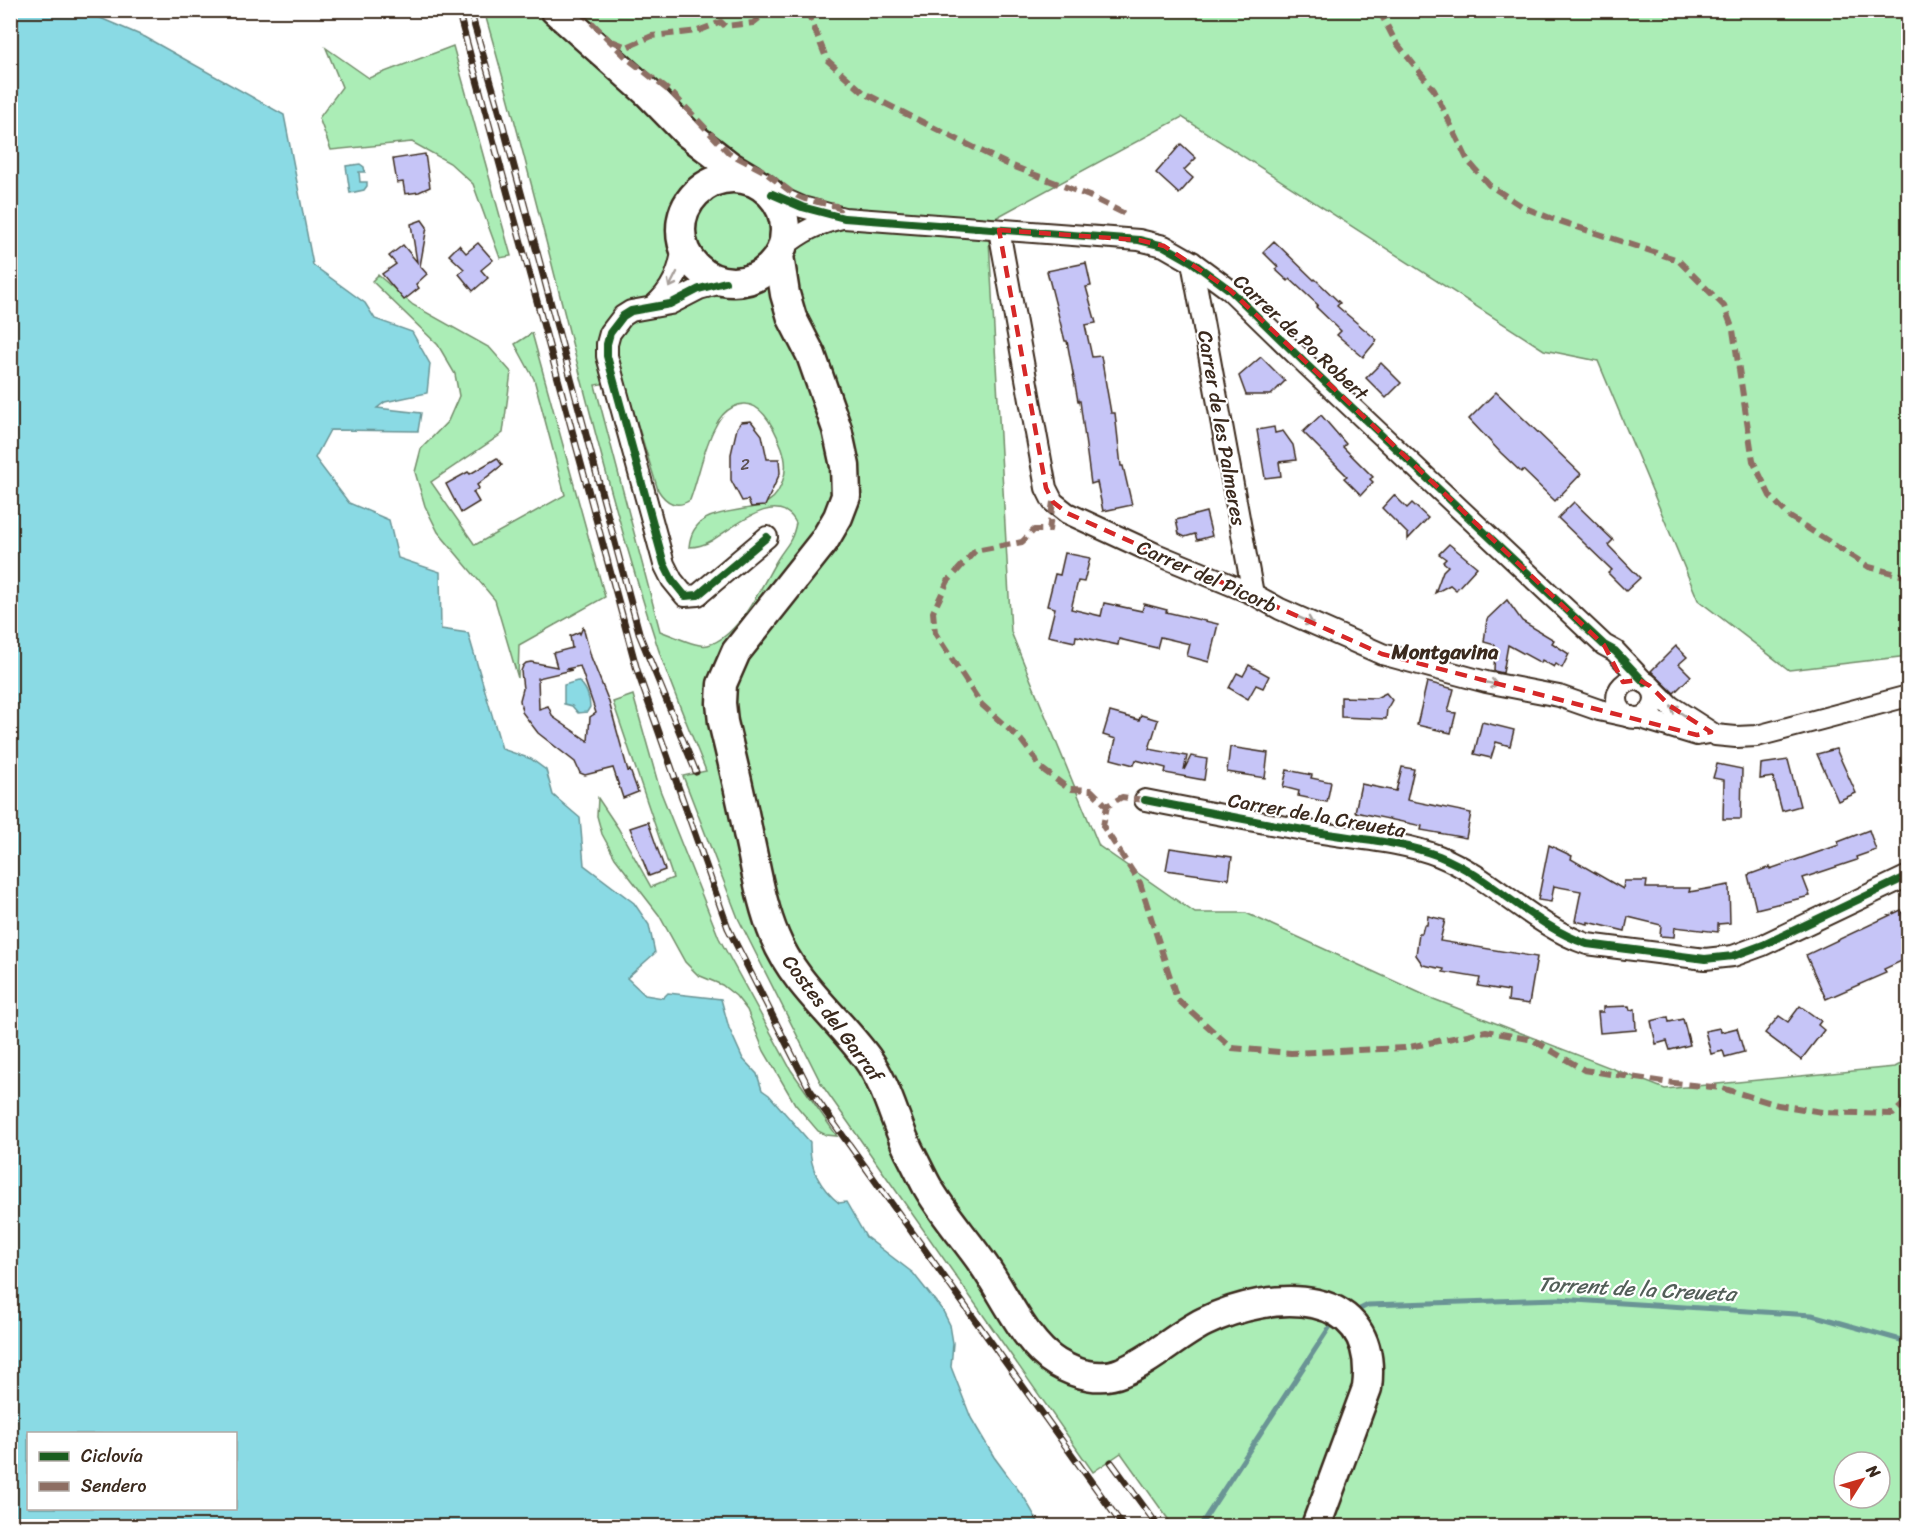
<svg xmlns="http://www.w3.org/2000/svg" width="1919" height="1537" viewBox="0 0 1919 1537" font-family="Sriracha,sans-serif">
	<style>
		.green { fill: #abedb6; stroke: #738c6a; stroke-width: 1.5; fill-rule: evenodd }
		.water { fill: #8adae4; stroke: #6a9495; stroke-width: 1.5; fill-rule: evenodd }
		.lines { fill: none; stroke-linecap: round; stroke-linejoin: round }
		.stream { stroke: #6a9495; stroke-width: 5 }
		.building { fill: #c6c5f7; stroke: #3b2a1e; stroke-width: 1.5; fill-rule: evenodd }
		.street-casing { stroke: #3b2a1e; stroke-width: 24 }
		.secondary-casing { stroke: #3b2a1e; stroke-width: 33 }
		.street { stroke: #fff; stroke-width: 20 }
		.secondary { stroke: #fff; stroke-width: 28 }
		.rail-casing { stroke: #3b2a1e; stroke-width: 7 }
		.rail { stroke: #fff; stroke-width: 4.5; stroke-dasharray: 14; stroke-linecap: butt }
		.quiet { stroke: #8d6e63; stroke-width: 6; stroke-dasharray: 12 6; stroke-linecap: butt }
		.cycleway-casing { stroke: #fff; stroke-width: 11 }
		.cycleway { stroke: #1b5e20; stroke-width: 8 }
		.oneway { stroke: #a79f9a }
		.marked { fill: none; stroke: #d62828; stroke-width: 4.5; stroke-dasharray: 12 8; stroke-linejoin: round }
		.labels { text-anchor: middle; stroke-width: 4.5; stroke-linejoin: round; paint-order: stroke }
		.number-label { font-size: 16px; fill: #5e5154 }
		.street-label { font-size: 20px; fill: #3b2a1e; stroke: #fff }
		.neighbourhood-label { font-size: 21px; font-weight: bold; fill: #3b2a1e; stroke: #fff }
		.water-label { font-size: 21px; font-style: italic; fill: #535f59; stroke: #fff }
	</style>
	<rect width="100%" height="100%" fill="#fff"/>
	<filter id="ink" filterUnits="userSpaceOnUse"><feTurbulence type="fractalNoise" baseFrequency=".0167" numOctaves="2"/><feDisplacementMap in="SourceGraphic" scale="12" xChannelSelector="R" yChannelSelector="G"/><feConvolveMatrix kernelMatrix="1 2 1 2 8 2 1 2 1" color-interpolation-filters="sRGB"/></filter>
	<g filter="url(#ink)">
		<!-- green -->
		<g class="green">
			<path d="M484,11h1424v645l-119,14 -91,-70 -100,-239 -54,-11 -362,-233 -194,105 23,410 88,214 96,67h51l185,85 234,91 230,-22 13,-7v466h-735l-52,-73 -28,19 -271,-387 -84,-167 -55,-142 23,-5c-16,-41 -34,-81 -48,-123 -68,-209 -112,-426 -174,-637zM624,380l34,110c8,13 19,19 32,10 9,-24 13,-51 25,-73 4,-9 10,-16 18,-20 26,-13 41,20 49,41 4,12 5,22 0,35 -3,7 -6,14 -13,18 -25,16 -76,1 -80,46 8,0 15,-2 22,-6 21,-12 67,-54 85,-18 -4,20 -10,22 -19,37 -15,25 -38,77 -69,85 -11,3 -36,-10 -48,-14l-65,-246zM1844,1462h36v36h-36z"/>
			<path d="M453,46l58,210 -11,2 -27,-74 -23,-21 -38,-21 -81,8 -12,-32 23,-31 -16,-39 43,30z"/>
			<path d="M378,275l35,30 77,43 21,24 -8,61 -72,49 44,63 90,-50 -31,-116 -19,-35 17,-11 73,264 -86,48 -1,33 -23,-78 -57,-68 -13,-26 -10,-34 6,-23 27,-28 11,-25 -4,-22 -17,-29 -66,-64z"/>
			<path d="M633,695l27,95 59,148 72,132 46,66 -11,-1 -8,-4 -23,-27 -31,-53 -17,-41 -11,-14 -14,-11 -24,-10 -13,-13 -26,-47 -44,-57 -13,-24 -5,-18 1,-18 20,30 33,59 22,-9 -60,-176z"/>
		</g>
		<!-- water -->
		<g class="water">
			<path d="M10,11h74l61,26 139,78 29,150 52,38 10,16 37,13 18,32 -3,29 -42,9 -8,6 44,5 -3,18 -88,-1 -15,28 34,45 40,17 9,38 42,14 1,57 27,4 34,116 29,10 15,11 7,25 27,23 4,47 50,38 15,22 6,28 -28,25 18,17 18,3 5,-5 53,6 8,29 14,31 14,15 5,16 7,5 41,47c-1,26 9,45 29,61l7,-1 20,35 47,36 30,38 7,14 3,18 -2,24 20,51 23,39 31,42 15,26 3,1h-1032zM28,1434h208v74h-208z"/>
			<path d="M360,164l4,3 1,5h-6l1,10h7v4l-3,4 -14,3 -4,-27z"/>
			<path d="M577,681c9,4 13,17 13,26l-3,5 -9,1 -6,-7 -8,-2v-19z"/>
		</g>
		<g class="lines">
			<!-- stream -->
			<g class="stream">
				<path d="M1360,1309l8,-4 191,-6 253,16 96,27"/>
				<path d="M1200,1526l131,-201"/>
			</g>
		</g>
		<!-- building -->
		<g class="building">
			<path d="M1181,144l15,14 -12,12 9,8 -14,16 -23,-21z"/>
			<path d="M425,154l5,33 -11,5 -14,2 -2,-12 -6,1 -4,-24z"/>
			<path d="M422,220l5,7 -7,39 7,8 -11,10 3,4 -15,12 -22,-26 14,-10 -7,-8 14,-11 14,17 -6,-38z"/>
			<path d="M1274,241l40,39 1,-1 25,24 -3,3 40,34 -14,17 -26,-22 4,-4 -25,-24 2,-2 -28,-26 -2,2 -13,-12 3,-2 -15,-15z"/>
			<path d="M478,243l15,17 -12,10 7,8 -15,13 -14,-17 5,-5 -15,-14 10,-10 7,8z"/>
			<path d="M1086,263l5,23 -5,1 10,36 -11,2 7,32 9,-1 10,57h4l6,53h2l9,39 -29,6 -6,-29 -6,2 -11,-83h-2l-11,-60h-2l-18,-70z"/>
			<path d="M1261,357l24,24 -14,14h-25l-7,-19z"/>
			<path d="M1381,363l20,20 -15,15 -20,-20z"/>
			<path d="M1496,392l85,82 -26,27 -32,-31 -2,2 -20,-19 -32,-34z"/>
			<path d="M1321,415l25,29 -3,3 30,30 -3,2 3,3 -12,13 -17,-17 3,-2 -44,-44z"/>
			<path d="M751,421l11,14 5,24h12l1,14 -15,33 -14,1 -3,-7 -6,1 -11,-21v-26l6,-26 4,-6z"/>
			<path d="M1274,427l1,6 8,-2 10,14 3,15 -17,2 2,14 -16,2 -8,-48z"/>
			<path d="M497,458l5,7 -25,20 2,3 -6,4 6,10 -18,11 -15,-29 22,-12 2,2z"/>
			<path d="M1394,495l13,13 5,-5 16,15 -20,21v-5l-26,-26z"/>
			<path d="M1574,502l39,38 -5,5 32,33 -14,13 -18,-18 4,-3 -54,-52z"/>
			<path d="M1206,512l6,24 -15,4 -2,-6 -10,3 -6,-3 -3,-14z"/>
			<path d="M1449,544l28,23 -21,23 -6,-5 -15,8 8,-22 5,-5 -5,-4 3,-3 -7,-5z"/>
			<path d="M1065,553l25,5 -6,24 -6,-1 -7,28 30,7 3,-13 38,8 2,-7 23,6 -1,2 52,12 -9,38 -22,-6 3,-12 -30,-7 -3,11 -38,-9 -1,6 -42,-9 -1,6 -27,-6 7,-28 -8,-2 8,-32 5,1z"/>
			<path d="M1507,600l15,21 32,19 -2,3 17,11 -7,14 -6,-4 -2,3 -12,-7 -1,3 -33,-18 -5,28 -9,-2 1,-26 -11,-3 3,-23z"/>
			<path d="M583,627l8,30 18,45 19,69 2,-1 8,22 -15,6 -10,-30 -28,7 -5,-2 -5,-11 -37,-29 -16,-21 -2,-12 3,-11 -2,-18 2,-5 3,-3 5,-1 26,5 -4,-14 19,-5 -2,-12 9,-4 1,2zM580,666l16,47 -6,4 -2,24 -35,-24 -5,-11 -9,3 -1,-31 34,-8 -6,-1z"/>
			<path d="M1676,646l11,11 -8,7 12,12 -17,17 -23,-22z"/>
			<path d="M1249,665l20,11 -6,12 -7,-3 -8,14 -19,-11 8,-15 6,3z"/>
			<path d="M1427,682l27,7 -6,23 8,1 -5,20 -34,-8z"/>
			<path d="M1386,693l6,7 -5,9 -1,10 -45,-2v-20l35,1z"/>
			<path d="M1110,712l29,8 2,-5 17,5 -9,29 38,7 -3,14 7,-14 16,3 -3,21 -39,-7 1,-5 -30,-8 -2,5 -23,-6 5,-20 -13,-4z"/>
			<path d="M1482,722l32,8 -4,16 -14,-4 -5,16 -17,-4z"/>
			<path d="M1230,747l38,6 -3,25 -38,-6z"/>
			<path d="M1836,749l20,44 -18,8 -21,-47z"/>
			<path d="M1788,760l12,46 -18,5 -9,-34 -13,2 1,-15z"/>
			<path d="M1717,764l25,5 -1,50h-18l1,-39 -11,-2z"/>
			<path d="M1402,767l12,2 -7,31 64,13 -5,25 -45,-8 1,-4 -67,-14 6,-28 35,7z"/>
			<path d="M1287,770l25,5 -1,3 20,4 -4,20 -29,-6 1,-5 -16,-4z"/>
			<path d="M648,822l17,48 -16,6 -19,-48z"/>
			<path d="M1869,830l7,20 -20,7 1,3 -54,18 7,18 -54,13 -8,-34 22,-8v2l69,-24 -1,-3z"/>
			<path d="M1549,845l23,11 -1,3 52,30 1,-8h23l-1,7h44l-1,4 40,-7 1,38 -12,1v8l-43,-5 -1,10 -14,-1 1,-11 -33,-8 -3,14 -37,-9v2l-13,-3 6,-30 -27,-5 -3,16 -13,-2z"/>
			<path d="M1170,848l62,9 -3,22 -63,-9z"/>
			<path d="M1901,910l7,15v33l-24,11 2,4 -60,26 -20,-44z"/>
			<path d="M1428,916l17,4 -5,21 97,16 -8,47 -21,-3 1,-10 -31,-5 2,-8 -37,-6 1,-3 -21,-4 -7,-10 3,-22h3l2,-8h3z"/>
			<path d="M1629,1006l1,4 5,-1 1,21 -36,3 -2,-21h5v-5z"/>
			<path d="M1800,1006l21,15 -3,4 6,5 -23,30 -36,-27 14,-17 9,6z"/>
			<path d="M1668,1017l1,5 14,-3 7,26 -20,5 -3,-9 -11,3 -5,-23z"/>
			<path d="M1720,1028l1,4 16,-4 7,24 -19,5 -2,-6 -12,3 -6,-23z"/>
		</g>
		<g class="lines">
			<defs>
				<g id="street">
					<path d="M772,194l30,13 42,11 295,22 25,6 28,16 38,28 77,75 297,280 11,6 30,32"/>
					<path d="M999,230l47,258 7,14 14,11 89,41 97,40 27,15 102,45 104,28 73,14 40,14 32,7"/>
					<path d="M783,247c20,-16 34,-23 59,-29"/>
					<path d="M1192,262l61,332"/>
					<path d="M725,282l-26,7 -29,15 -39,7 -8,5 -13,17 -3,11v12l57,208 8,16 13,16 13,-1 69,-58"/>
					<path d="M652,307c20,-16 28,-36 31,-62"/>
					<circle cx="1636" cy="699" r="19"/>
					<path d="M1650,686l20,20 45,29 21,2 21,-1 151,-40"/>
					<path d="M1641,718l56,17 11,-2"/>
					<path d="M1145,800c56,11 113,22 170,32 41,7 85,9 124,24 54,22 93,69 148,88l118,15 28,-3 30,-11 145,-69"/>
				</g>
				<g id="secondary">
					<path d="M555,10l93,83 38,39 45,35 20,12"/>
					<circle cx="733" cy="230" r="52"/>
					<path d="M779,256l6,38 7,24 19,37 26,74 8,37 1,30 -8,21 -14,24 -88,111 -14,32 -1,19 2,19c9,37 18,74 25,111 8,35 13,71 27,104 19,47 63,81 92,121 21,29 27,62 42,93 6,11 12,24 18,35 16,28 38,52 56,78 21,29 43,81 74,99 20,12 44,18 65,9 30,-12 54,-36 82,-50 67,-33 176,-38 163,66l-51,138"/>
				</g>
			</defs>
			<!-- street casing -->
			<use href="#street" class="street-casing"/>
			<!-- secondary casing -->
			<use href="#secondary" class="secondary-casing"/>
			<!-- street -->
			<use href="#street" class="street"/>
			<!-- secondary -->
			<use href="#secondary" class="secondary"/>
			<defs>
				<g id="rail">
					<path d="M458,10l179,660 91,258 82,162 313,436"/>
					<path d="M470,10l27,93 143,533 56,136"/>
					<path d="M1111,1462l47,64"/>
				</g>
			</defs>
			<!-- rail casing -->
			<use href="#rail" class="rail-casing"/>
			<!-- rail -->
			<use href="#rail" class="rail"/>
			<!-- quiet -->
			<g class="quiet">
				<path d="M579,10l48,48 46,36 56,59 33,17 37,28 37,8 8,12"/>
				<path d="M807,10l20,50 37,33 141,70 84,33 38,19"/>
				<path d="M1379,10l16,31 39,49 34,71 21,24 34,22 27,11 128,42 46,46 9,24 20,131 17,35 20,21 79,50 39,10"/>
				<path d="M612,41l15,6 25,-11 46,-5 23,-9 4,4 28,-3 16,-13"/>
				<path d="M1053,502l-4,28h-15l-12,12 -47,9 -27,30 -15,31 2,21 46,71 40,36 14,18 3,8 31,23 22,1 16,16"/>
				<path d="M1145,800l-23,-3 -15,9 -4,20 37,57 37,116 55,49 59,5 114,-5 81,-17 47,9 51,30 80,12 58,6 56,17 44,7 71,2 15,-14"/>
			</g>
			<defs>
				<g id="cycleway">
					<path d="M772,194l30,13 42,11 295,22 25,6 28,16 38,28 77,75 297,280 11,6 30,32"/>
					<path d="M725,282l-26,7 -29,15 -39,7 -8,5 -13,17 -3,11v12l57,208 8,16 13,16 13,-1 69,-58"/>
					<path d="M1145,800c56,11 113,22 170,32 41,7 85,9 124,24 54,22 93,69 148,88l118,15 28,-3 30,-11 145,-69"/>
				</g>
			</defs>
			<!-- cycleway casing -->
			<use href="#cycleway" class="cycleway-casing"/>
			<!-- cycleway -->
			<use href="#cycleway" class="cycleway"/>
		</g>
		<!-- one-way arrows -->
		<defs><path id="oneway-shaft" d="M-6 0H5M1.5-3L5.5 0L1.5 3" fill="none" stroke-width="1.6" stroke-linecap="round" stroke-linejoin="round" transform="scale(1.5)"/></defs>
		<g class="oneway">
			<use href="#oneway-shaft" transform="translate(673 280) rotate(117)"/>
			<use href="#oneway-shaft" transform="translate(1305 620) rotate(24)"/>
			<use href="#oneway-shaft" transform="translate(1489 683) rotate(12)"/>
			<use href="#oneway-shaft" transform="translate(1678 711) rotate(-147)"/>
		</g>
	</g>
	<!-- marked area -->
	<path class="marked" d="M999,230l140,10 25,6 66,44 374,355 19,37 16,-2 11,6 20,20 41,26 -14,3 -315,-81 -315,-141 -14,-11 -7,-14z"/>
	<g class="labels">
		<!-- number labels -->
		<g class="number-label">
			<text x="745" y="470">2</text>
		</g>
		<!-- street labels -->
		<g class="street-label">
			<text transform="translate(1301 337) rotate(43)" y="7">Carrer de Po Robert</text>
			<text transform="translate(1222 428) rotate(80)" y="7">Carrer de les Palmeres</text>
			<text transform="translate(1207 576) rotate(24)" y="7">Carrer del Picorb</text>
			<text transform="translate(1317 815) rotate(10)" y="7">Carrer de la Creueta</text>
			<text transform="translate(833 1018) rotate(53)" y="7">Costes del Garraf</text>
		</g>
		<!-- neighbourhood labels -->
		<g class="neighbourhood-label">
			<text x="1445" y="659">Montgavina</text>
		</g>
		<!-- water labels -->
		<g class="water-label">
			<text transform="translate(1637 1289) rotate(3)" y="7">Torrent de la Creueta</text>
		</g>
	</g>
	<!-- margin -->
	<rect width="1919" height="1537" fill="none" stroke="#fff" stroke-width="36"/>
	<rect x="18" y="18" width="1883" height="1501" fill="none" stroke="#3b2a1e" stroke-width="2" filter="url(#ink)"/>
	<!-- legend -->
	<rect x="27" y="1432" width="210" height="78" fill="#ffffff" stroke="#b1aaa5" stroke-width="1.5"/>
	<rect x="39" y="1452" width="30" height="9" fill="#1b5e20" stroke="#b1aaa5" stroke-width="1.5"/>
	<text x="81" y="1462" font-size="18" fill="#3b2a1e">Ciclovía</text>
	<rect x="39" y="1482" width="30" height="9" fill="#8d6e63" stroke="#b1aaa5" stroke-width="1.5"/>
	<text x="81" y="1492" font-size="18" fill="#3b2a1e">Sendero</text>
	<!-- north arrow -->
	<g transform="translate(1862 1480) rotate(53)"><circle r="28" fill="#ffffff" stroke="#b1aaa5" stroke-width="1.5"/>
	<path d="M0-4.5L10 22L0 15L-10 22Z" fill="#c8321e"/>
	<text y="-9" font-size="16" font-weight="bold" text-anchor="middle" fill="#3b2a1e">N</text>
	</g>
</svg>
